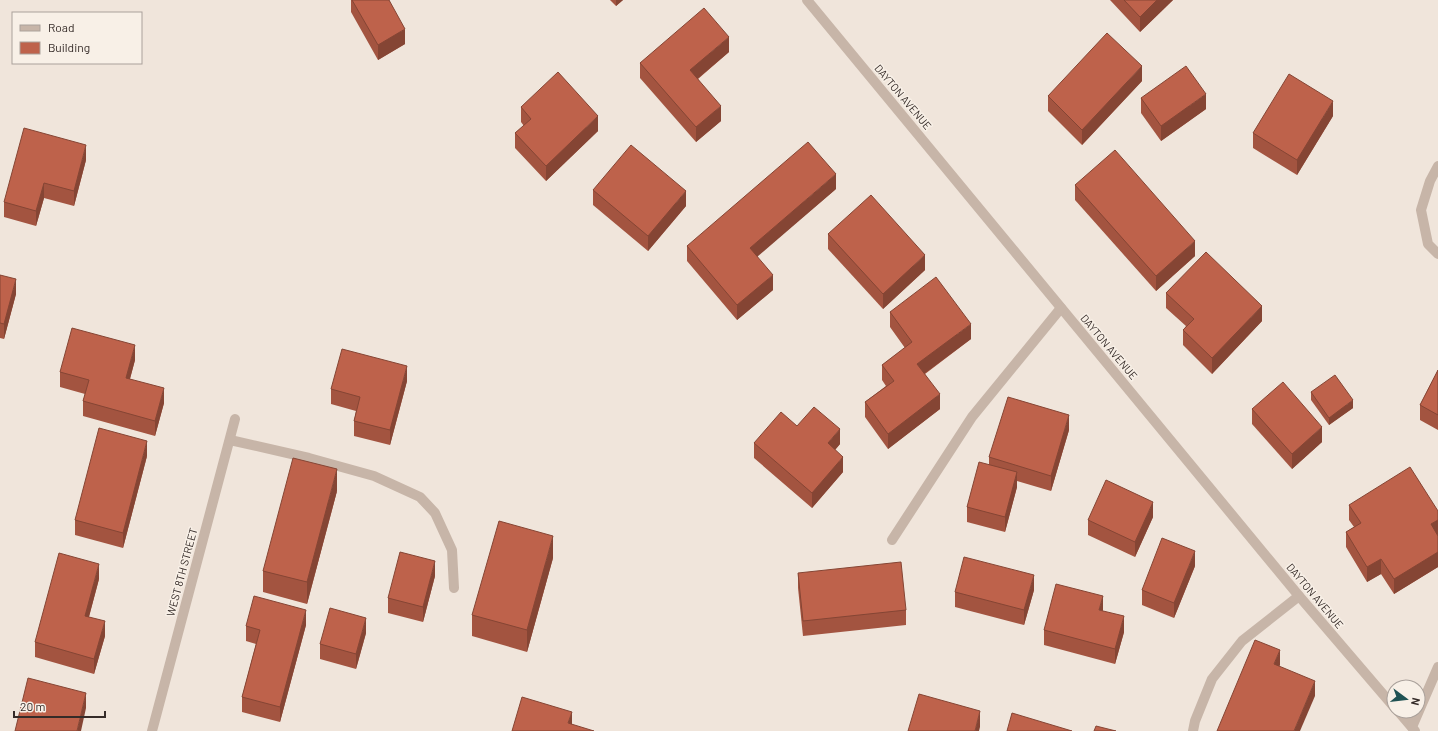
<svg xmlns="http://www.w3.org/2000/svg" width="1438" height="731" viewBox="0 0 1438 731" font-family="Barlow,sans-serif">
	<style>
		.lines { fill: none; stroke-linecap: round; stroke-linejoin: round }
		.minor { stroke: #c7b5a8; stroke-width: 10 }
		.wall { fill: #a35440 }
		.shaded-wall { fill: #854534 }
		.building { fill: #be624b; stroke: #854534 }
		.labels { text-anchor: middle; stroke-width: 3; stroke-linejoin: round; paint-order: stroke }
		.street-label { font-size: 11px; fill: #352b28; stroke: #f8f0e7 }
	</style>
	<rect width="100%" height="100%" fill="#f0e5db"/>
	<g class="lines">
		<!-- minor -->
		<g class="minor">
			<path d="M807,0l492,596 95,111"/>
			<path d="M1438,166l-8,15 -9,29 7,34 10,10"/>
			<path d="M230,440l79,18 65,18 46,21 15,16 17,37 2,38"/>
			<path d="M892,540l80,-123 89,-109"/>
			<path d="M1398,711l17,20"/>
			<path d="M1412,727l26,-60"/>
			<path d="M152,731l83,-312"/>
			<path d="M1193,731l2,-10 17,-42 30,-38 57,-45"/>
		</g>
	</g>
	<!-- wall -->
	<g class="wall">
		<path d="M351,0h38l16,44 -27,16 -27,-48z"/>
		<path d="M610,0h13l-7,6z"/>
		<path d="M1110,0h63l-33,32z"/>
		<path d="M729,52l-31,27 23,42 -25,21 -56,-64v-15z"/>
		<path d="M1142,81l-60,64 -34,-34v-15z"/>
		<path d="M1141,98l65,11 -45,32 -20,-28z"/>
		<path d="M521,107l77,24 -52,50 -31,-33v-15l9,-7 -3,-4z"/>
		<path d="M1333,116l-36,59 -44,-27v-15z"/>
		<path d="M86,160l-12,46 -30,-8 -8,28 -32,-9v-15z"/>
		<path d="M1075,185l120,71 -39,35 -81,-91z"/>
		<path d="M836,189l-79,67 16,34 -36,30 -50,-59v-15z"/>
		<path d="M593,190l93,16 -38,45 -55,-46z"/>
		<path d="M828,234l97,36 -42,39 -55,-60z"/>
		<path d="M0,275l16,19 -12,45 -4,-1z"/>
		<path d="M1166,293l96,28 -50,53 -29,-29v-15l3,-4 -20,-18z"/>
		<path d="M890,312l81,27 -46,35 15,35 -52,40 -23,-32v-15l21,-16 -4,-6v-15l23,-17 -15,-21z"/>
		<path d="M135,360l-5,19 34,24 -9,33 -72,-20v-15l2,-7 -25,-7v-15z"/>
		<path d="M1438,370v60l-18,-10v-15z"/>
		<path d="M407,381l-17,64 -36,-9v-15l2,-10 -25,-7v-15z"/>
		<path d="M1311,392l42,16 -24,17 -18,-25z"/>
		<path d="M1252,409l70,33 -30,27 -40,-45z"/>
		<path d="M797,426l43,18 -5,6 8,22 -31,36 -58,-50v-15z"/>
		<path d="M1069,430l-18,61 -34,-10v6l-12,45 -38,-10v-15l22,-43v-7z"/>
		<path d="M147,456l-24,92 -48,-13v-15z"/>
		<path d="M337,491l-30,113 -44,-12v-21z"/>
		<path d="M1349,505l89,6v56l-44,27 -13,-20 -14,8 -21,-35v-15l8,-5 -5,-7z"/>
		<path d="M1153,517l-18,40 -47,-22v-15z"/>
		<path d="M553,558l-26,94 -55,-16v-21z"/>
		<path d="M1195,566l-21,52 -32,-13v-15z"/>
		<path d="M798,573l108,37v15l-103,11 -5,-48z"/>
		<path d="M435,576l-12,46 -35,-9v-15z"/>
		<path d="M99,579l-10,38 16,19 -11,38 -59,-17v-15z"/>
		<path d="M1034,590l-10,35 -69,-18v-15z"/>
		<path d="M1103,611l21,21 -9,32 -71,-19v-15z"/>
		<path d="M306,625l-26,97 -38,-10v-15l14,-53 -10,-3v-15z"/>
		<path d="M366,633l-10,36 -36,-10v-15z"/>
	</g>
	<!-- shaded-wall -->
	<g class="shaded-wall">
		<path d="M616,0h7l-7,6z"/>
		<path d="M1157,0h16l-33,32v-15z"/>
		<path d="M405,29v15l-27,16v-15z"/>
		<path d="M729,37v15l-39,33v-15z"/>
		<path d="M1142,66v15l-60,64v-15z"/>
		<path d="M1206,94v15l-45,32v-15z"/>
		<path d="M1333,101v15l-36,59v-15z"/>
		<path d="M721,106v15l-25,21v-15z"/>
		<path d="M598,116v15l-52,50v-15z"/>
		<path d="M86,145v15l-12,46v-15z"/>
		<path d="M836,174v15l-86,74v-15z"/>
		<path d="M44,183v15l-8,28v-15z"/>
		<path d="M686,191v15l-38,45v-15z"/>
		<path d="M1195,241v15l-39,35v-15z"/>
		<path d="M925,255v15l-42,39v-15z"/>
		<path d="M773,275v15l-36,30v-15z"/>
		<path d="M16,279v15l-12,45v-15z"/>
		<path d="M1262,306v15l-50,53v-16z"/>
		<path d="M971,324v15l-54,40v-15z"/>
		<path d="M135,345v15l-9,33v-15z"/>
		<path d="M407,366v15l-17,64v-15z"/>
		<path d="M164,388v15l-9,33v-15z"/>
		<path d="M940,394v15l-52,40v-15z"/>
		<path d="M1353,400v8l-24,17v-7z"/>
		<path d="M1069,415v15l-18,61v-15z"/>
		<path d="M1322,427v15l-30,27v-15z"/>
		<path d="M840,429v15l-12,14v-15z"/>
		<path d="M147,441v15l-24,92v-15z"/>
		<path d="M843,457v15l-31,36v-15z"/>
		<path d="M337,469v22l-30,113v-22z"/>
		<path d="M1017,472v15l-12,45v-15z"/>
		<path d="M1153,502v15l-18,40v-15z"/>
		<path d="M1438,520v15l-7,5v-16z"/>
		<path d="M553,536v22l-26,94v-22z"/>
		<path d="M1195,551v15l-21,52v-15z"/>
		<path d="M1438,552v15l-44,27v-15z"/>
		<path d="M1381,559v15l-14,8v-15z"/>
		<path d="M435,561v15l-12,46v-15z"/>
		<path d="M99,564v15l-14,52v-15z"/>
		<path d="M1034,575v15l-10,35v-15z"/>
		<path d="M1103,596v15l-4,-1z"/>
		<path d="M306,610v15l-26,97v-15z"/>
		<path d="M1124,616v16l-9,32v-15z"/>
		<path d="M366,618v15l-10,36v-15z"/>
		<path d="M105,621v15l-11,38v-15z"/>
		<path d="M1280,650v15l-6,14v-15z"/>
		<path d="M1315,681v15l-15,35h-6z"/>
		<path d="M86,693v15l-5,23h-4z"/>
		<path d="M980,711v16l-1,4h-4z"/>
		<path d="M572,712v15l-4,-4z"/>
	</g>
	<!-- building -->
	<g class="building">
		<path d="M352,0h37l16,29 -27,16z"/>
		<path d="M1124,0h33l-17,17z"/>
		<path d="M704,8l25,29 -39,33 31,36 -25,21 -56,-64z"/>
		<path d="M1107,33l35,33 -60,64 -34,-34z"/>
		<path d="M1186,66l20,28 -45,32 -20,-28z"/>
		<path d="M558,72l40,44 -52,50 -31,-33 16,-14 -10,-12z"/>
		<path d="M1289,74l44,27 -36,59 -44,-27z"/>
		<path d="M24,128l62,17 -12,46 -30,-8 -8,28 -32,-9z"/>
		<path d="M808,142l28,32 -86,74 23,27 -36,30 -50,-59z"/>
		<path d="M631,145l55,46 -38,45 -55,-46z"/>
		<path d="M1115,150l80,91 -39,35 -81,-91z"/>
		<path d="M871,195l54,60 -42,39 -55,-60z"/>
		<path d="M1206,252l56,54 -50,52 -29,-28 11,-11 -28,-26z"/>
		<path d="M0,275l16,4 -12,45 -4,-1z"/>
		<path d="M936,277l35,47 -54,40 23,30 -52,40 -23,-32 29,-21 -12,-16 30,-23 -22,-30z"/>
		<path d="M72,328l63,17 -9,33 38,10 -9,33 -72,-20 6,-21 -29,-8z"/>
		<path d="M342,349l65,17 -17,64 -36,-9 6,-24 -29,-8z"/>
		<path d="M1438,370v45l-18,-10z"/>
		<path d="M1335,375l18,25 -24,18 -18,-26z"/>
		<path d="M1283,382l39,45 -30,27 -40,-45z"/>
		<path d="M1008,397l61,18 -18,61 -62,-19z"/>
		<path d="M814,407l26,22 -12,14 15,14 -31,36 -58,-50 27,-31 16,14z"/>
		<path d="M99,428l48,13 -24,92 -48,-13z"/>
		<path d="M293,458l44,11 -30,113 -44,-11z"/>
		<path d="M979,462l38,10 -12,45 -38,-10z"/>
		<path d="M1410,467l28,44v9l-7,4 7,12v16l-44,27 -13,-20 -14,8 -21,-35 15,-9 -12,-18z"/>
		<path d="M1106,480l47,22 -18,40 -47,-22z"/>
		<path d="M499,521l54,15 -26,94 -55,-15z"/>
		<path d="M1162,538l33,13 -21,52 -32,-13z"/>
		<path d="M400,552l35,9 -12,46 -35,-9z"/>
		<path d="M59,553l40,11 -14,52 20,5 -11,38 -59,-17z"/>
		<path d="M964,557l70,18 -10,35 -69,-18z"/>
		<path d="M901,562l5,48 -103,11 -5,-48z"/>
		<path d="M1056,584l47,12 -4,14 25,6 -9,33 -71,-19z"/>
		<path d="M254,596l52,14 -26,97 -38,-10 18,-67 -14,-4z"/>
		<path d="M330,608l36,10 -10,36 -36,-10z"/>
		<path d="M1255,640l25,10 -6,14 41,17 -21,50h-77z"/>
		<path d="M28,678l58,15 -9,38h-62z"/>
		<path d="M919,694l61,17 -5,20h-67z"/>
		<path d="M522,697l50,15 -4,11 26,8h-82z"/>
		<path d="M1012,713l60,18h-65z"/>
		<path d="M1096,726l20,5h-22z"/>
	</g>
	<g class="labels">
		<!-- street labels -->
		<g class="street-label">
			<text transform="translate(903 97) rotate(50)" y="4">DAYTON AVENUE</text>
			<text transform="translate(1109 347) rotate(50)" y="4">DAYTON AVENUE</text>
			<text transform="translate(182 572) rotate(-75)" y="4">WEST 8TH STREET</text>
			<text transform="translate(1315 596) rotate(50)" y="4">DAYTON AVENUE</text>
		</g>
	</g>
	<!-- legend -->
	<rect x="12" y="12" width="130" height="52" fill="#f8f0e7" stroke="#aaa19b"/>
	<rect x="20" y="25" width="20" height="6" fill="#c7b5a8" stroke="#aaa19b"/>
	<text x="48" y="32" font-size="12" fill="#352b28">Road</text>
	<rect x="20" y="42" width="20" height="12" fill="#be624b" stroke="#aaa19b"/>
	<text x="48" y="52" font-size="12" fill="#352b28">Building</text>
	<!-- north arrow -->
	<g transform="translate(1406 699) rotate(105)"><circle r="19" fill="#f8f0e7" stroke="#aaa19b"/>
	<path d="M0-3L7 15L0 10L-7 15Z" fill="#205253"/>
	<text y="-6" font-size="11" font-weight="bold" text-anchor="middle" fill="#352b28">N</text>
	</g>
	<!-- scale -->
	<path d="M14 711v6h91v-6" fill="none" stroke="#352b28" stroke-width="2"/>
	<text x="20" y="711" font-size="12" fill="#352b28" stroke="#f8f0e7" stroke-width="3" paint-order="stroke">20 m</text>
</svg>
